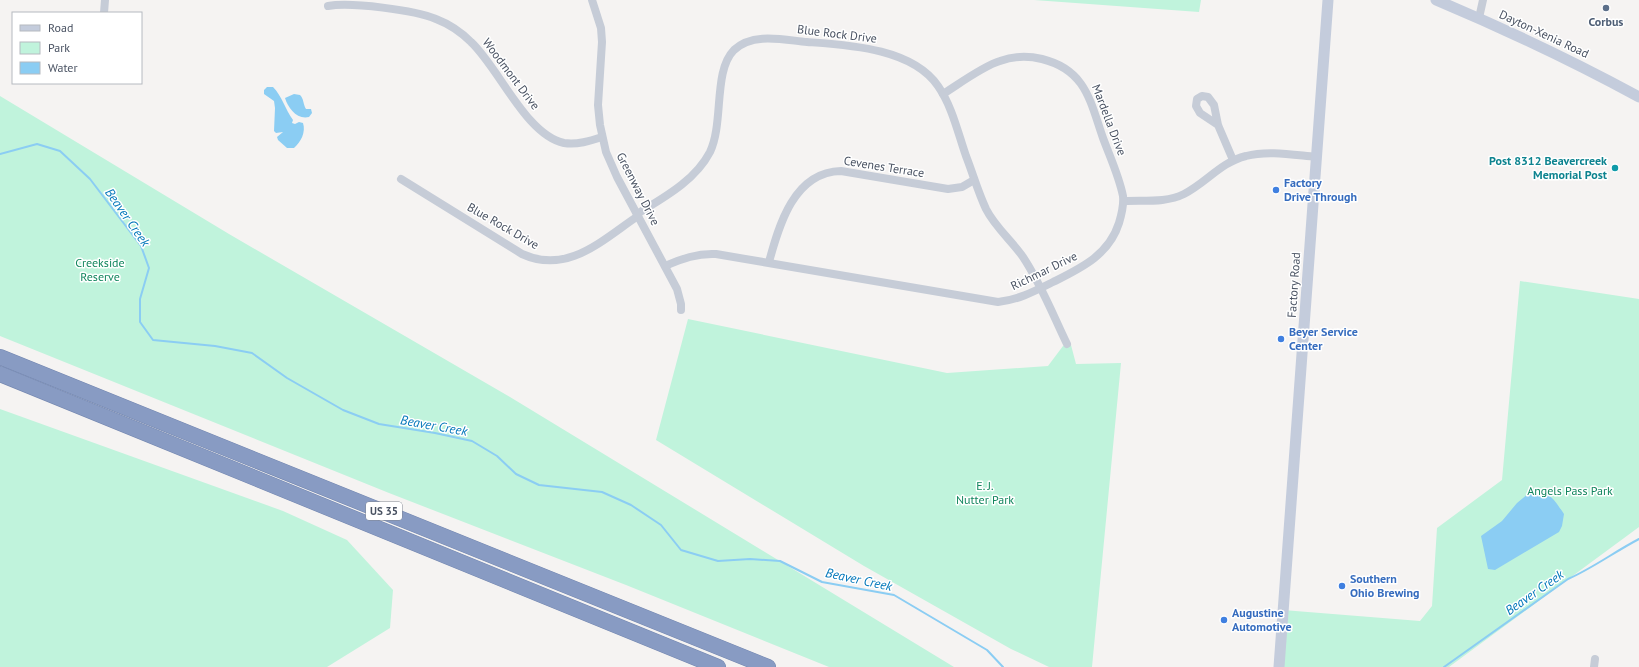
<svg xmlns="http://www.w3.org/2000/svg" width="1639" height="667" viewBox="0 0 1639 667" font-family="'PT Sans',sans-serif">
	<style>
		.green { fill: #c0f3dc }
		.water { fill: #8bcdf3 }
		.lines { fill: none; stroke-linecap: round; stroke-linejoin: round }
		.stream { stroke: #8bcdf3; stroke-width: 2 }
		.highway-casing { stroke: #7386af; stroke-width: 16 }
		.street { stroke: #c6ccd7; stroke-width: 8 }
		.secondary { stroke: #c4ccdc; stroke-width: 11 }
		.highway { stroke: #889bc3; stroke-width: 15 }
		.service-dot { fill: #5c6f8a; stroke: #fff; stroke-width: 1.5 }
		.culture-dot { fill: #0f9aa8; stroke: #fff; stroke-width: 1.5 }
		.shop-dot { fill: #3f7fe0; stroke: #fff; stroke-width: 1.5 }
		.labels { text-anchor: middle; stroke-width: 3; stroke-linejoin: round; paint-order: stroke }
		.shield { fill: #fff; stroke: #808691; stroke-width: 1 }
		.shield-label { font-size: 11px; font-weight: bold; fill: #495262 }
		.service-label { font-size: 12px; font-weight: bold; fill: #4e5e75; stroke: #fff }
		.street-label { font-size: 12px; fill: #495262; stroke: #fff }
		.culture-label { font-size: 12px; font-weight: bold; fill: #0d838f; stroke: #fff; text-anchor: end }
		.shop-label { font-size: 12px; font-weight: bold; fill: #366cbe; stroke: #fff; text-anchor: start }
		.park-label { font-size: 12px; fill: #11855d; stroke: #fff }
		.water-label { font-size: 13px; font-style: italic; fill: #0377ba; stroke: #fff }
	</style>
	<rect width="100%" height="100%" fill="#f5f3f2"/>
	<!-- green -->
	<g class="green">
		<path d="M1034,0h167l-2,12z"/>
		<path d="M0,96l229,138 281,163 444,270h-125l-203,-82 -237,-92 -389,-157z"/>
		<path d="M1520,281l119,18v228l-190,140h-170l4,-57 137,11 12,-15 5,-78 65,-48z"/>
		<path d="M688,319l259,54 101,-7 15,-20 8,-1 5,19 45,-1 -29,304h-43l-38,-18 -147,-83 -208,-126z"/>
		<path d="M0,409l283,102 64,29 46,50 -3,38 -63,39h-327z"/>
	</g>
	<!-- water -->
	<g class="water">
		<path d="M267,87h6c9,9 12,22 20,33l-1,3 3,1 4,-2 4,1c3,9 -2,19 -9,25h-7l-9,-8 -1,-3 6,-5 -7,1 -2,-2 1,-23 -1,-7 -10,-7v-4z"/>
		<path d="M294,94l6,1c4,4 3,9 6,14h5l1,4 -3,4c-12,3 -21,-9 -24,-19z"/>
		<path d="M1530,492c21,0 23,6 34,22l-2,12 -3,6 -64,38 -7,-1 -7,-33 21,-15 15,-18z"/>
	</g>
	<g class="lines">
		<!-- stream -->
		<g class="stream">
			<path d="M0,154l37,-10 23,7 30,28 51,67 8,22 -9,31v23l13,18 62,6 37,7 35,25 56,32 36,14 56,9 37,8 25,15 19,18 23,11 63,7 29,13 30,20 20,25 37,11 32,-2 30,2 42,21 72,13 93,55 16,17"/>
			<path d="M1444,667l124,-88c25,-11 46,-27 71,-40"/>
		</g>
		<defs>
			<g id="highway">
				<path d="M0,357l768,310"/>
				<path d="M0,374l718,293"/>
			</g>
		</defs>
		<!-- highway casing -->
		<use href="#highway" class="highway-casing"/>
		<!-- street -->
		<g class="street">
			<path d="M592,0l9,28 1,14 -4,63 2,20 6,27 11,25 60,112 4,15v6"/>
			<path d="M328,6c23,-4 87,4 108,13 13,5 25,13 35,23 28,26 55,93 93,101 13,2 26,-2 38,-6"/>
			<path d="M104,13l1,-13"/>
			<path d="M1479,18l4,-18"/>
			<path d="M1218,125l-18,-12 -4,-7 1,-7 5,-3 6,1 6,8 4,20 15,35"/>
			<path d="M401,179l121,75c46,21 80,-14 116,-38"/>
			<path d="M1124,201c20,-1 42,2 60,-7 22,-11 37,-32 62,-38 22,-6 48,-1 70,1"/>
			<path d="M637,214c26,-16 58,-33 73,-62 14,-29 3,-81 24,-102 19,-18 50,-10 73,-8 41,3 105,6 131,44 14,20 20,47 28,70 7,18 12,36 20,53 9,18 26,32 37,48 18,27 30,58 44,87"/>
			<path d="M769,262c10,-37 25,-90 72,-91l107,18 14,-2 12,-7"/>
			<path d="M665,266c17,-7 32,-13 51,-12l282,48c20,-2 37,-11 55,-20 28,-14 56,-27 66,-59 3,-10 5,-18 4,-27 -4,-20 -13,-39 -20,-58 -13,-37 -17,-68 -61,-79 -13,-3 -28,-3 -42,2 -17,5 -41,23 -57,33"/>
			<path d="M1594,667l1,-8"/>
		</g>
		<!-- secondary -->
		<g class="secondary">
			<path d="M1436,0c69,29 137,61 203,97"/>
			<path d="M1279,667l49,-667"/>
		</g>
		<!-- highway -->
		<use href="#highway" class="highway"/>
	</g>
	<!-- markers -->
	<circle class="service-dot" cx="1606" cy="8" r="4"/>
	<circle class="culture-dot" cx="1615" cy="168" r="4"/>
	<g class="shop-dot">
		<circle cx="1276" cy="190" r="4"/>
		<circle cx="1281" cy="339" r="4"/>
		<circle cx="1342" cy="586" r="4"/>
		<circle cx="1224" cy="620" r="4"/>
	</g>
	<g class="labels">
		<!-- shield labels -->
		<rect class="shield" x="366" y="502" width="36" height="18" rx="3"/>
		<g class="shield-label">
			<text x="384" y="515">US 35</text>
		</g>
		<!-- service labels -->
		<g class="service-label">
			<text x="1606" y="26">Corbus</text>
		</g>
		<!-- street labels -->
		<g class="street-label">
			<text transform="translate(837 34) rotate(7)" y="4">Blue Rock Drive</text>
			<text transform="translate(1544 34) rotate(25)" y="4">Dayton-Xenia Road</text>
			<text transform="translate(511 74) rotate(53)" y="4">Woodmont Drive</text>
			<text transform="translate(1109 120) rotate(69)" y="4">Mardella Drive</text>
			<text transform="translate(884 167) rotate(9)" y="4">Cevenes Terrace</text>
			<text transform="translate(638 189) rotate(63)" y="4">Greenway Drive</text>
			<text transform="translate(503 226) rotate(30)" y="4">Blue Rock Drive</text>
			<text transform="translate(1044 271) rotate(-26)" y="4">Richmar Drive</text>
			<text transform="translate(1294 285) rotate(-86)" y="4">Factory Road</text>
		</g>
		<!-- culture labels -->
		<g class="culture-label">
			<text x="1607" y="165">Post 8312 Beavercreek<tspan x="1607" dy="14">Memorial Post</tspan></text>
		</g>
		<!-- shop labels -->
		<g class="shop-label">
			<text x="1284" y="187">Factory<tspan x="1284" dy="14">Drive Through</tspan></text>
			<text x="1289" y="336">Beyer Service<tspan x="1289" dy="14">Center</tspan></text>
			<text x="1350" y="583">Southern<tspan x="1350" dy="14">Ohio Brewing</tspan></text>
			<text x="1232" y="617">Augustine<tspan x="1232" dy="14">Automotive</tspan></text>
		</g>
		<!-- park labels -->
		<g class="park-label">
			<text x="100" y="267">Creekside<tspan x="100" dy="14">Reserve</tspan></text>
			<text x="985" y="490">E. J.<tspan x="985" dy="14">Nutter Park</tspan></text>
			<text x="1570" y="495">Angels Pass Park</text>
		</g>
		<!-- water labels -->
		<g class="water-label">
			<text transform="translate(128 217) rotate(55)" y="5">Beaver Creek</text>
			<text transform="translate(434 425) rotate(10)" y="5">Beaver Creek</text>
			<text transform="translate(859 579) rotate(12)" y="5">Beaver Creek</text>
			<text transform="translate(1534 592) rotate(-35)" y="5">Beaver Creek</text>
		</g>
	</g>
	<!-- legend -->
	<rect x="12" y="12" width="130" height="72" fill="#ffffff" stroke="#b6bac0"/>
	<rect x="20" y="25" width="20" height="6" fill="#c4ccdc" stroke="#b6bac0"/>
	<text x="48" y="32" font-size="12" fill="#495262">Road</text>
	<rect x="20" y="42" width="20" height="12" fill="#c0f3dc" stroke="#b6bac0"/>
	<text x="48" y="52" font-size="12" fill="#495262">Park</text>
	<rect x="20" y="62" width="20" height="12" fill="#8bcdf3" stroke="#b6bac0"/>
	<text x="48" y="72" font-size="12" fill="#495262">Water</text>
</svg>
